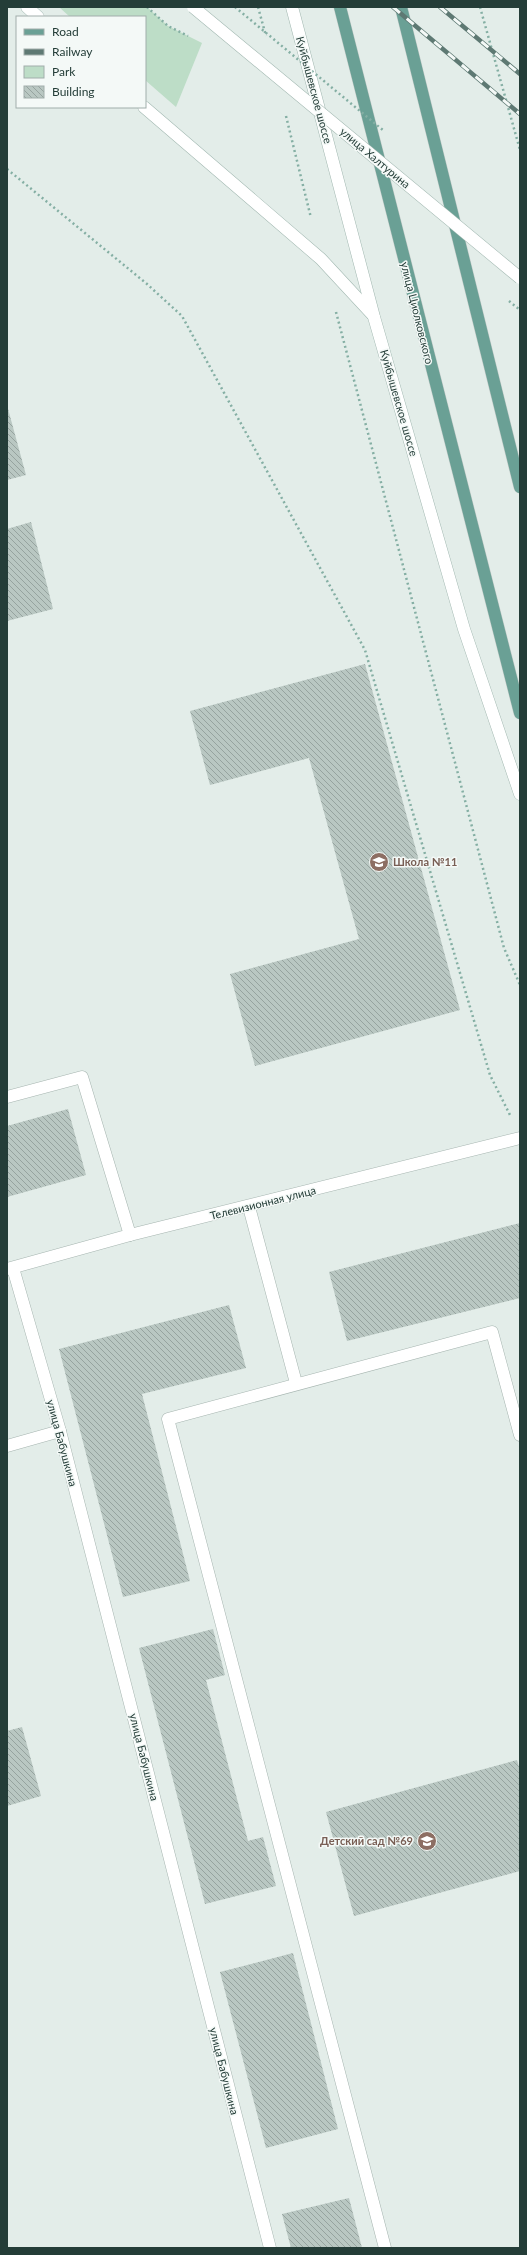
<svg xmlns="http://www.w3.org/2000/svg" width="527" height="2255" viewBox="0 0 527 2255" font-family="Lato,sans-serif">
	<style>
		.green { fill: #bdddc7 }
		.building { fill: url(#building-back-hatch) }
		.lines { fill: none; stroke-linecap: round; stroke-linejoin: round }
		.lane-casing { stroke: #a6b5b0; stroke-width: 13 }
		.street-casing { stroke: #a6b5b0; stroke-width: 13 }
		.secondary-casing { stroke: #a2b8b1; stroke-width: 13 }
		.primary-casing { stroke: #c2c9c7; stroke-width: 13 }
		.path { stroke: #85afa4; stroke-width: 2.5; stroke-dasharray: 2 3; stroke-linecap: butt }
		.lane { stroke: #fff; stroke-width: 12 }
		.street { stroke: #fff; stroke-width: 12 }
		.secondary { stroke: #fff; stroke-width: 12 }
		.primary { stroke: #6aa095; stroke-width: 12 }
		.rail-casing { stroke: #5e7973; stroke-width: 4.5 }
		.rail { stroke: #f4f9f7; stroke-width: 3; stroke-dasharray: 9; stroke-linecap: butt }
		.secondary-bridge-casing { stroke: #a2b8b1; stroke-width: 13; stroke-linecap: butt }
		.path-bridge { stroke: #85afa4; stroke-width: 2.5; stroke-dasharray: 2 3; stroke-linecap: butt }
		.secondary-bridge { stroke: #fff; stroke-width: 12 }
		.labels { text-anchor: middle; stroke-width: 3; stroke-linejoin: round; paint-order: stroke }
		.street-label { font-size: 11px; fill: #243d38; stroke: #f4f9f7 }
		.education-label { font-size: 11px; font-weight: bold; fill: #785e54; stroke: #f4f9f7; text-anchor: start }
	</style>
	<defs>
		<pattern id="building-back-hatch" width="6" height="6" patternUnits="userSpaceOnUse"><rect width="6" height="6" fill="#b9c7c2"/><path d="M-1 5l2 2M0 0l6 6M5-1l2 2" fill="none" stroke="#96a39f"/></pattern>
	</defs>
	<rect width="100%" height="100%" fill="#e3ede9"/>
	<!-- green -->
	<path class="green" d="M59,7h88l21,19 34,17 -26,64 -31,-27v-63h-75z"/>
	<!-- building -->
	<g class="building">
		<path d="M7,405l19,70 -19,5z"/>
		<path d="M31,522l22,87 -46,12v-92z"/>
		<path d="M365,664l95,346 -205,56 -25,-92 129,-35 -50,-181 -99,27 -20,-74z"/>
		<path d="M68,1109l18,66 -79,22v-71z"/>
		<path d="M520,1223v75l-173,43 -18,-69z"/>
		<path d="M229,1305l17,63 -104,26 48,187 -67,16 -64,-248z"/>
		<path d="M213,1629l12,46 -19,5 42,161 15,-4 13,49 -71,18 -66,-256z"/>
		<path d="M22,1727l19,69 -34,10v-75z"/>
		<path d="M517,1760l3,10v101l-166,45 -28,-104z"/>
		<path d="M293,1953l45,176 -72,19 -46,-176z"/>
		<path d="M349,2198l13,50h-71l-9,-34z"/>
	</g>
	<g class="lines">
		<defs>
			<g id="lane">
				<path d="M7,1097l75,-20 48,158"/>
				<path d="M249,1207l47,176"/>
				<path d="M7,1446l53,-15"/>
				<path d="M385,2248l-217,-829 324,-87 28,103"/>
			</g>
			<g id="street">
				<path d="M13,1268l47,163 210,817"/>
				<path d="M7,1269l123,-34 390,-97"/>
			</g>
			<g id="secondary">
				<path d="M27,7l11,10"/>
				<path d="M292,7l82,310 90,312 56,165"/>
				<path d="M144,107l177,152 51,55"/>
			</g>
			<g id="primary">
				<path d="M340,7l180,706"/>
				<path d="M401,7l119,480"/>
			</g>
		</defs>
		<!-- lane casing -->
		<use href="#lane" class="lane-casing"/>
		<!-- street casing -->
		<use href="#street" class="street-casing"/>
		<!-- secondary casing -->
		<use href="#secondary" class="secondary-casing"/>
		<!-- primary casing -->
		<use href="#primary" class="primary-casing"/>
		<!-- path -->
		<g class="path">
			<path d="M147,7l21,19 20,10"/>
			<path d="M258,7l8,29"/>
			<path d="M480,7l40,143"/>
			<path d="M286,116l25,102"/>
			<path d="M7,169l140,115 35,32 183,334 125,425 20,40"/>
			<path d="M336,312l168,636 16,37"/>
		</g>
		<!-- lane -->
		<use href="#lane" class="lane"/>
		<!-- street -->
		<use href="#street" class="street"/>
		<!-- secondary -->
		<use href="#secondary" class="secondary"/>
		<!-- primary -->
		<use href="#primary" class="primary"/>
		<defs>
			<g id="rail">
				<path d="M393,7l127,107"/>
				<path d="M440,7l80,67"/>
			</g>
		</defs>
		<!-- rail casing -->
		<use href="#rail" class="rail-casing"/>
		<!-- rail -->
		<use href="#rail" class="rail"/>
		<defs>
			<path id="secondary-bridge" d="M193,7l327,271"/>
		</defs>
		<!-- secondary-bridge casing -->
		<use href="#secondary-bridge" class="secondary-bridge-casing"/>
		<!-- path-bridge -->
		<g class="path-bridge">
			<path d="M235,7l149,124"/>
			<path d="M509,301l11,9"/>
		</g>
		<!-- secondary-bridge -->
		<use href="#secondary-bridge" class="secondary-bridge"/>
	</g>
	<!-- icons -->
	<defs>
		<symbol id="school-disc" viewBox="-11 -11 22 22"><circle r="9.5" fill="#8d6e63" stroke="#f4f9f7"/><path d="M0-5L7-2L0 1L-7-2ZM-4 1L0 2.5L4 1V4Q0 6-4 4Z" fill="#fff"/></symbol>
	</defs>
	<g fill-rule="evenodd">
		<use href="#school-disc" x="368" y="851" width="22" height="22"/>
		<use href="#school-disc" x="416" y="1830" width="22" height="22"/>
	</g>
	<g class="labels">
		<!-- street labels -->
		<g class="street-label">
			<text transform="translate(314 90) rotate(75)" y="4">Куйбышевское шоссе</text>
			<text transform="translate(375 158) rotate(40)" y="4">улица Халтурина</text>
			<text transform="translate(417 313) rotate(76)" y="4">улица Циолковского</text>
			<text transform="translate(399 403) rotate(74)" y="4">Куйбышевское шоссе</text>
			<text transform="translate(263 1203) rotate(-14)" y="4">Телевизионная улица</text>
			<text transform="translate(62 1443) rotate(75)" y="4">улица Бабушкина</text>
			<text transform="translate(144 1757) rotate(76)" y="4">улица Бабушкина</text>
			<text transform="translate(224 2071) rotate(76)" y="4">улица Бабушкина</text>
		</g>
		<!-- education labels -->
		<g class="education-label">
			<text x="393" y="866">Школа №11</text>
			<text x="413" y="1845" text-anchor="end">Детский сад №69</text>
		</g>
	</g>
	<!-- border -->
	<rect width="527" height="2255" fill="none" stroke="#243d38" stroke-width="16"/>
	<!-- legend -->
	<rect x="16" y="16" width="130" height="92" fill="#f4f9f7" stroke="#a1aeab"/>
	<rect x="24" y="29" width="20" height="6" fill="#6aa095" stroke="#a1aeab"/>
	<text x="52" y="36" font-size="12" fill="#243d38">Road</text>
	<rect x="24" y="49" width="20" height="6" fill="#5e7973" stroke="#a1aeab"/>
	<text x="52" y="56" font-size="12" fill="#243d38">Railway</text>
	<rect x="24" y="66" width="20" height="12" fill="#bdddc7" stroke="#a1aeab"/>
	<text x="52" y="76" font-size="12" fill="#243d38">Park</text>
	<rect x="24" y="86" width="20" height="12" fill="url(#building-back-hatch)" stroke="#a1aeab"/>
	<text x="52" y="96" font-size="12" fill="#243d38">Building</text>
</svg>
